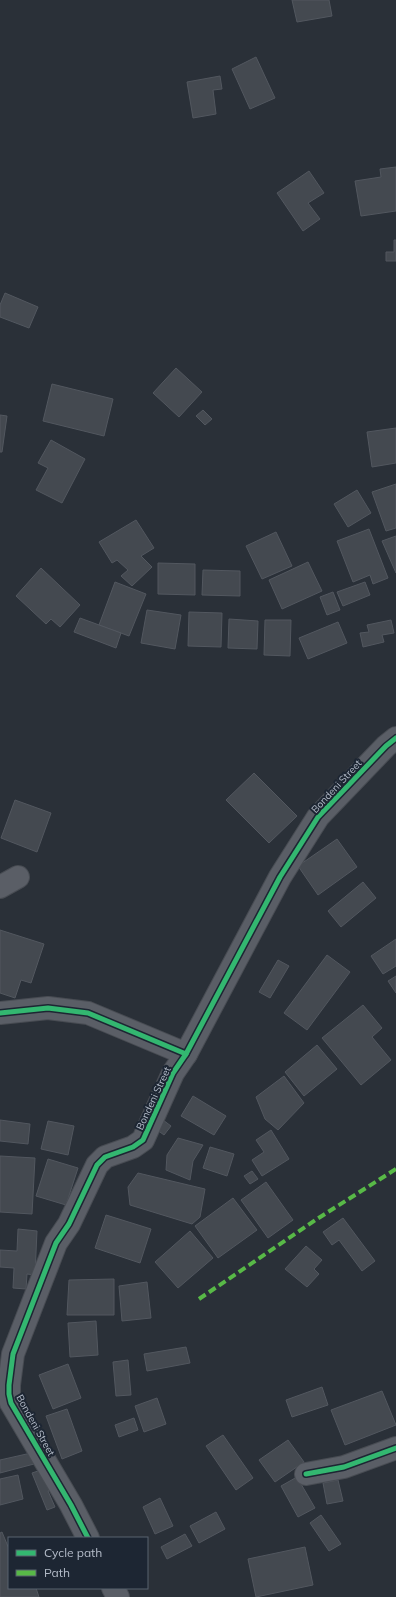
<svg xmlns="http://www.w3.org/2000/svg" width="396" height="1597" viewBox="0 0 396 1597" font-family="Mulish,sans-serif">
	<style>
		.building { fill: #444950; stroke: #52575f }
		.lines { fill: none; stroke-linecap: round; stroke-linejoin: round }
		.minor-casing { stroke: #484c53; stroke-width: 24 }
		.minor { stroke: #5a5e66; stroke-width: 22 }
		.quiet { stroke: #58b947; stroke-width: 4; stroke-dasharray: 8 4; stroke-linecap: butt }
		.cycleway-casing { stroke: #1d2633; stroke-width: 8 }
		.cycleway { stroke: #33b770; stroke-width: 5 }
		.labels { text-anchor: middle; stroke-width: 4; stroke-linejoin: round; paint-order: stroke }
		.street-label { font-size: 10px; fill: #b4bcc9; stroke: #1d2633 }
	</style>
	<rect width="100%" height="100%" fill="#2a3038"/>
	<!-- building -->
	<g class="building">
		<path d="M292,0h37l3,16 -35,6z"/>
		<path d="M256,57l19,41 -25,11 -18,-40z"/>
		<path d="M220,76l2,13 -9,1 3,24 -23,4 -6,-36z"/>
		<path d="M396,167v44l-35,5 -6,-35 26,-4 -1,-8z"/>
		<path d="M309,171l15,22 -16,10 12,16 -17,12 -26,-38z"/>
		<path d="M394,240h2v21h-10v-9h8z"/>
		<path d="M5,293l33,14 -9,21 -29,-11v-12z"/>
		<path d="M176,368l26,24 -23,25 -26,-24z"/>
		<path d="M52,384l61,15 -9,37 -61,-15z"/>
		<path d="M203,410l9,9 -7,6 -9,-9z"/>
		<path d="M0,415l7,1 -5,36h-2z"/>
		<path d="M396,428v35l-24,4 -5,-35z"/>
		<path d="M51,440l34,19 -23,44 -26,-13 12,-22 -10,-5z"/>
		<path d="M396,484v44l-10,3 -14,-39z"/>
		<path d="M357,490l14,23 -23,14 -14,-23z"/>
		<path d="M136,520l18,28 -13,8 11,11 -20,19 -11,-10 7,-6 -11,-10 -5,3 -13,-21z"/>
		<path d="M369,529l19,49 -15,6 -3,-9 -17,7 -16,-41z"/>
		<path d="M276,532l16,34 -30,13 -16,-33z"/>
		<path d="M396,536v37l-14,-32z"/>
		<path d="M308,562l14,29 -40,18 -13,-29z"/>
		<path d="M158,563l37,1v31l-37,-1z"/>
		<path d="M41,568l39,37 -20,22 -9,-8 -5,5 -30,-28z"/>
		<path d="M203,570l37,1v25l-38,-1z"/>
		<path d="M115,582l31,12 -17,42 -30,-11z"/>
		<path d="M365,582l5,13 -27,11 -6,-14z"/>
		<path d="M333,592l7,18 -13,5 -7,-18z"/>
		<path d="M147,610l34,5 -6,34 -34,-6z"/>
		<path d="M189,612l33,1 -1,34 -33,-1z"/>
		<path d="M80,618l41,15 -5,15 -42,-16z"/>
		<path d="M229,619l29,2 -1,28 -29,-1z"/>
		<path d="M265,620h26l-1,36 -26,-1z"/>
		<path d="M391,620l3,13 -12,2 2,7 -21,5 -3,-14 9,-1 -2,-7z"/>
		<path d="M338,622l9,21 -39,16 -9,-21z"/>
		<path d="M254,773l43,43 -28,27 -43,-43z"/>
		<path d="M15,800l36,13 -14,39 -36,-14z"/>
		<path d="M337,839l20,28 -39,28 -20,-29z"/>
		<path d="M363,882l13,16 -35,29 -13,-16z"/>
		<path d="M0,930l44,14 -13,39 -10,-3 -6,18 -15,-5z"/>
		<path d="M396,939v27l-13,8 -12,-18z"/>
		<path d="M327,955l23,17 -43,58 -23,-17z"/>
		<path d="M278,960l11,6 -19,32 -11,-6z"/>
		<path d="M396,976v17l-8,-12z"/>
		<path d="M363,1005l19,23 -10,9 19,23 -30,25 -39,-47z"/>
		<path d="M317,1045l20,24 -33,27 -19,-24z"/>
		<path d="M284,1076l20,27 -26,27 -13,-11 -9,-22z"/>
		<path d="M193,1096l33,20 -12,19 -33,-19z"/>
		<path d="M0,1120l30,4 -2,20 -28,-3z"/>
		<path d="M163,1120l8,6 -7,9 -8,-6z"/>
		<path d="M48,1121l26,5 -6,29 -27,-6z"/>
		<path d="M271,1130l18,29 -27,17 -10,-16 12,-8 -8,-12z"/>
		<path d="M178,1138l25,7 -10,16 -3,19 -24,-10 1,-15z"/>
		<path d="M210,1147l24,7 -7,22 -24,-8z"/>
		<path d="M0,1156l35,2 -3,56 -32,-2z"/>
		<path d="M48,1159l30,9 -12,37 -30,-9z"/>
		<path d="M252,1171l6,8 -8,5 -6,-8z"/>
		<path d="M138,1173l67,16 -5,28 -8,7 -62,-19 -2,-18z"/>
		<path d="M266,1182l27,38 -25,18 -27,-38z"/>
		<path d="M233,1198l24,32 -39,28 -23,-32z"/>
		<path d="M106,1215l45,14 -11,34 -45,-15z"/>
		<path d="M343,1218l32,43 -13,10 -23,-31 -7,5 -9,-13z"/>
		<path d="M18,1229l19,2 -2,44 -8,-1 -1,15 -13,-1 1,-20 -14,-1v-17l17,1z"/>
		<path d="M190,1231l23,27 -35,30 -23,-26z"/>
		<path d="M306,1246l16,14 -8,9 5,5 -12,13 -22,-18z"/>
		<path d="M114,1279v36h-47l2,-35z"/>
		<path d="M147,1282l4,36 -29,3 -3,-35z"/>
		<path d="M96,1321l2,34 -28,2 -2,-34z"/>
		<path d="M186,1347l4,16 -43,8 -3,-17z"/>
		<path d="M128,1360l3,35 -15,1 -3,-34z"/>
		<path d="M68,1364l13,34 -28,11 -14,-34z"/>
		<path d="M322,1387l6,18 -36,12 -6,-17z"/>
		<path d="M382,1391l14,34 -51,20 -14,-35z"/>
		<path d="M157,1398l9,26 -22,8 -9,-26z"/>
		<path d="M67,1409l15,42 -20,8 -16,-43z"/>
		<path d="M134,1418l4,12 -19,7 -4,-12z"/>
		<path d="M223,1435l30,43 -17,12 -30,-44z"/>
		<path d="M288,1440l16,22 -29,20 -16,-22z"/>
		<path d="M31,1453l3,11 -34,9v-13z"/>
		<path d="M41,1470l15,17 -8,4 7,16 -8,3 -15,-37z"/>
		<path d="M18,1475l5,24 -23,6v-26z"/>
		<path d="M297,1477l18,31 -17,9 -17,-31z"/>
		<path d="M338,1480l5,21 -16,3 -4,-21z"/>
		<path d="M160,1498l13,28 -18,8 -12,-27z"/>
		<path d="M216,1512l9,17 -26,14 -9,-17z"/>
		<path d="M321,1515l20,29 -12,7 -19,-28z"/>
		<path d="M2,1532l7,17v39h27l3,9h-39v-64z"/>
		<path d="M185,1534l7,12 -25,13 -6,-12z"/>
		<path d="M305,1547l8,38 -57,12 -8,-38z"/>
	</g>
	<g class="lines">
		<defs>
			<g id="minor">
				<path d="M0,887l18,-10"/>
				<path d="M0,1013l48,-5 40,5 98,41"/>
				<path d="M306,1474l38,-7 52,-19"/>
				<path d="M88,1538l-17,-33 -60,-102 -2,-9v-9l4,-31 43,-111 13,-19 28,-59 8,-8 28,-10 10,-7 30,-67 13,-19 94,-177 38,-60 68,-71 10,-8"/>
				<path d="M113,1588l5,9"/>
			</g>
		</defs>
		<!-- minor casing -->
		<use href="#minor" class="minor-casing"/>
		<!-- minor -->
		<use href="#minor" class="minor"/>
		<!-- quiet -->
		<path class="quiet" d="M199,1299l118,-80 79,-50"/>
		<defs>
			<g id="cycleway">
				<path d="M0,1013l48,-5 40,5 98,41"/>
				<path d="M306,1474l38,-7 52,-19"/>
				<path d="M88,1538l-17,-33 -60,-102 -2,-9v-9l4,-31 43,-111 13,-19 28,-59 8,-8 28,-10 10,-7 30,-67 13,-19 94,-177 38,-60 68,-71 10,-8"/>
			</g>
		</defs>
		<!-- cycleway casing -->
		<use href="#cycleway" class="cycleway-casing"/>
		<!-- cycleway -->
		<use href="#cycleway" class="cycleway"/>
	</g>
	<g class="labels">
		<!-- street labels -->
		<g class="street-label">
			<text transform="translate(336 786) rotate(-47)" y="4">Bondeni Street</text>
			<text transform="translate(153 1098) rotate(-65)" y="4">Bondeni Street</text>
			<text transform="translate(36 1425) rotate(61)" y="4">Bondeni Street</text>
		</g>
	</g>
	<!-- legend -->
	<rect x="8" y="1537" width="140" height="52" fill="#1d2633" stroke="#59626f"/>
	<rect x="16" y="1550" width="20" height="6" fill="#33b770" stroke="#59626f"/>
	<text x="44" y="1557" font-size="12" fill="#b4bcc9">Cycle path</text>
	<rect x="16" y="1570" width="20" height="6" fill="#58b947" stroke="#59626f"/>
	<text x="44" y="1577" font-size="12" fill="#b4bcc9">Path</text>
</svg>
